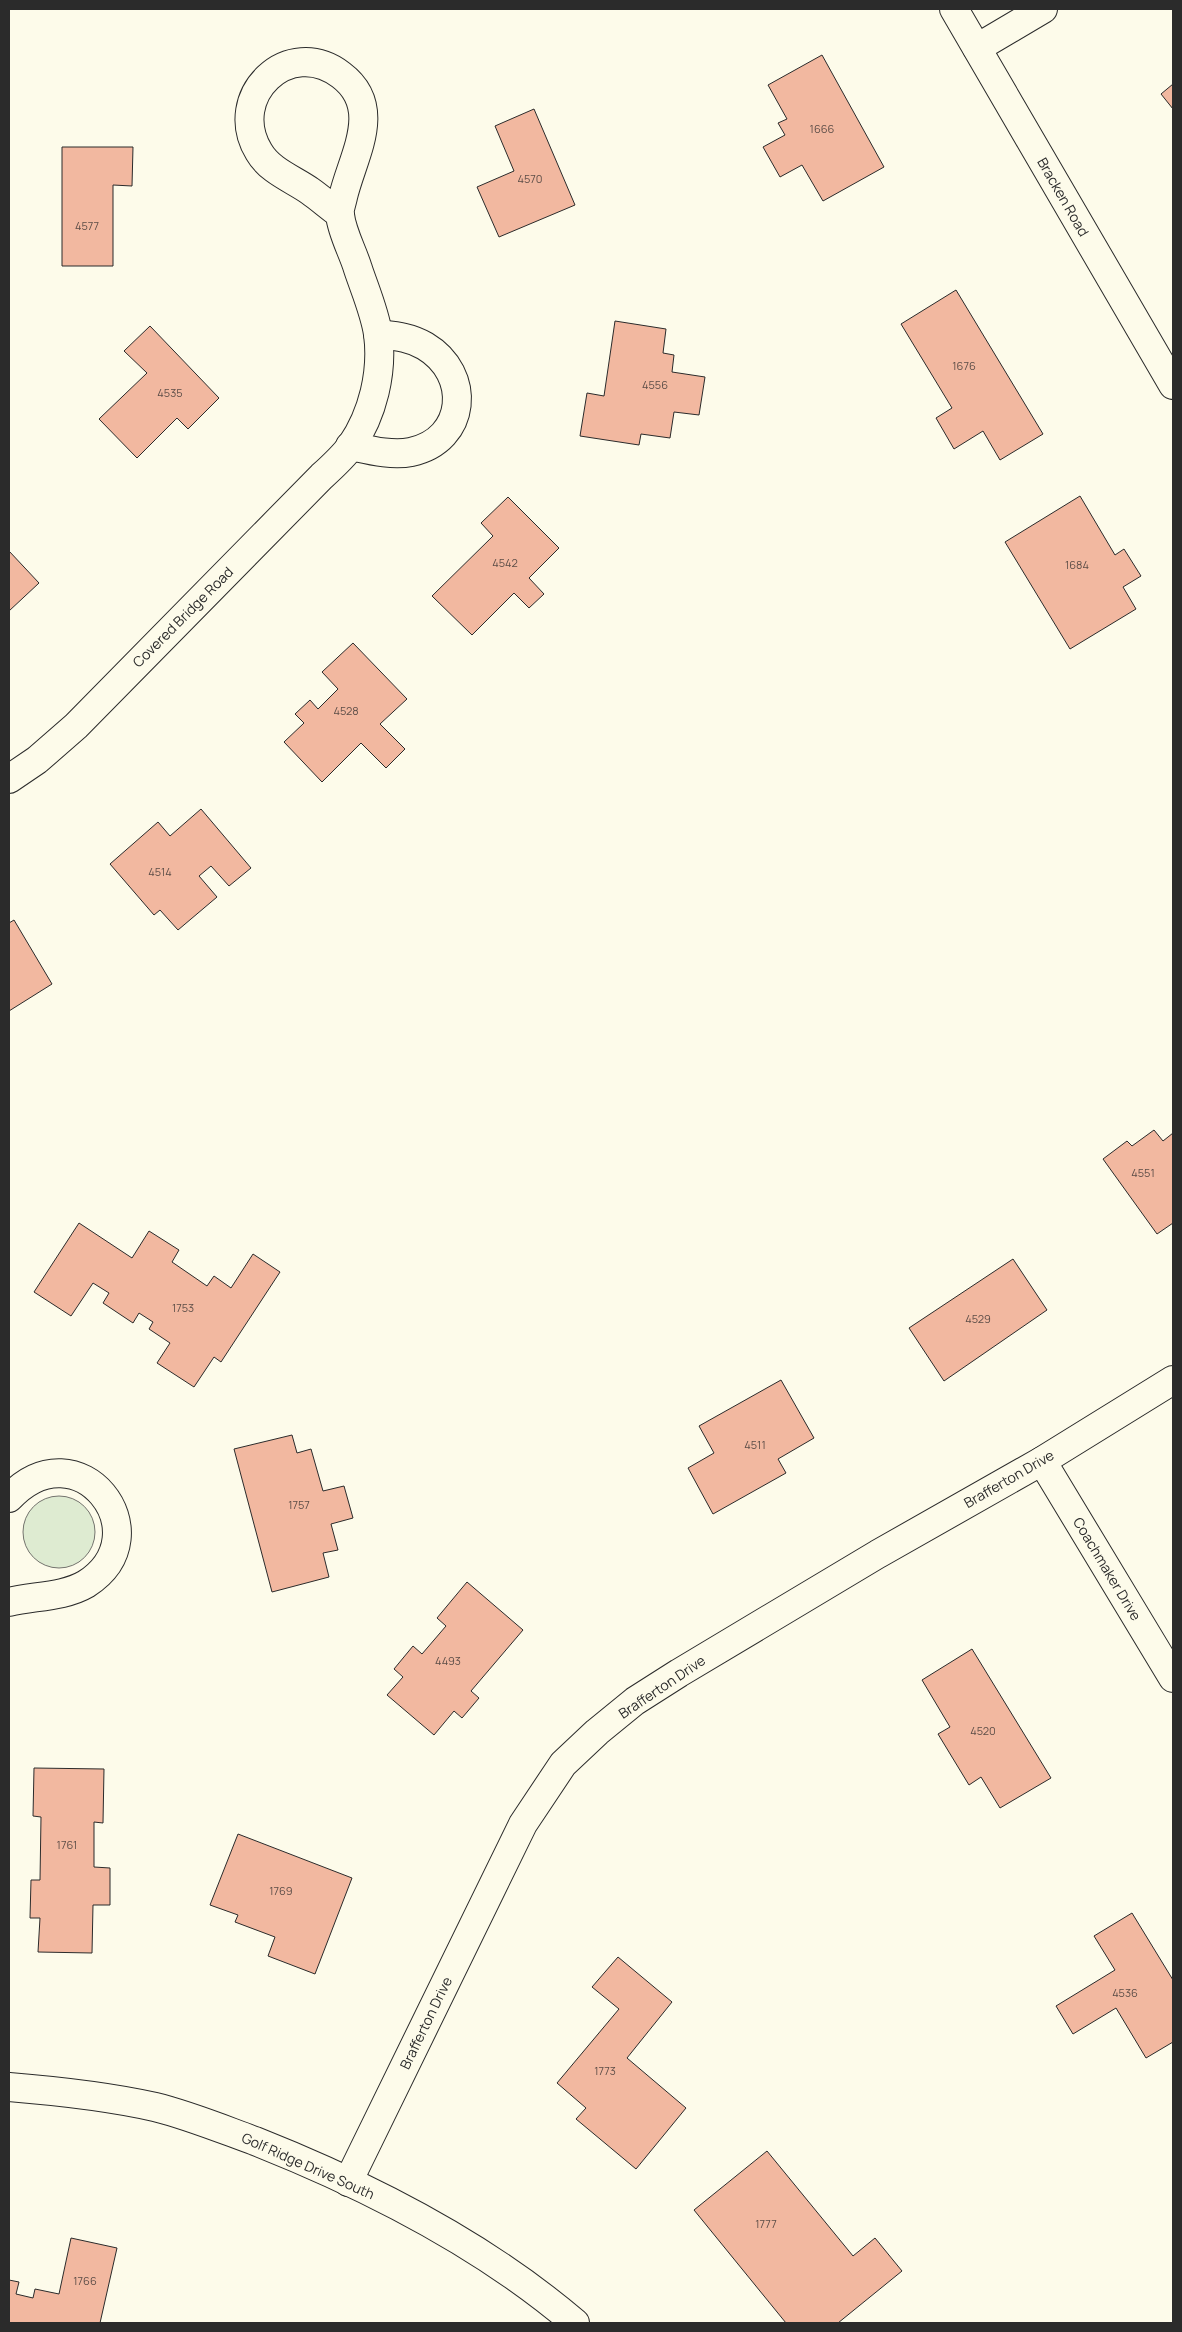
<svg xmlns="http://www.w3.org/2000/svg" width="1182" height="2332" viewBox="0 0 1182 2332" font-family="Manrope,sans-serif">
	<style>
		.green { fill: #deebd1; stroke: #74746e }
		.building { fill: #f2b8a0; stroke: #2b2b2b }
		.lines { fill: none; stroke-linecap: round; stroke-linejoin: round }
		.street-casing { stroke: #2b2b2b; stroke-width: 30 }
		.street { stroke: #fdfbea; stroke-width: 28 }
		.labels { text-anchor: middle; stroke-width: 4; stroke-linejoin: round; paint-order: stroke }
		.number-label { font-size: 11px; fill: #5d4e48 }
		.street-label { font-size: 14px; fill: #2b2b2b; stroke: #fdfbea }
	</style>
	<rect width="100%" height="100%" fill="#fdfbea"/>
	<!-- green -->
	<circle class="green" cx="59" cy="1532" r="36"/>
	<!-- building -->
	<g class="building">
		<path d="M822,55l62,112 -61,34 -21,-36 -22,12 -17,-30 22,-12 -7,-12 9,-4 -19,-34z"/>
		<path d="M1173,84v25l-12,-15z"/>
		<path d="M534,109l41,96 -76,32 -22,-50 37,-16 -19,-45z"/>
		<path d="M62,147h71l-1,39 -19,-1v81h-51z"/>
		<path d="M956,290l87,144 -43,26 -17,-29 -29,18 -18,-31 16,-10 -51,-84z"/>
		<path d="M615,321l51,8 -3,24 11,2 -2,17 33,5 -6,38 -25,-3 -4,26 -29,-4 -2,11 -59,-9 7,-43 17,3z"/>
		<path d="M150,326l69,72 -31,31 -11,-11 -40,40 -38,-39 48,-46 -23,-22z"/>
		<path d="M1080,496l35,59 9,-6 17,27 -18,11 13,22 -66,40 -65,-107z"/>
		<path d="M508,497l51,51 -30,30 15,16 -15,14 -15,-15 -42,42 -40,-39 61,-60 -12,-13z"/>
		<path d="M9,551l30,32 -30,28z"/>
		<path d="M353,643l54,56 -27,25 25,25 -19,19 -25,-25 -39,39 -38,-40 20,-19 -9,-9 15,-14 8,9 20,-20 -16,-17z"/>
		<path d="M201,809l50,59 -22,18 -18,-20 -12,10 18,21 -39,33 -18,-20 -6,5 -44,-51 48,-42 12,14z"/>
		<path d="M14,920l38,64 -43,27v-88z"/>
		<path d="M1154,1130l9,11 10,-8v90l-16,11 -54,-75 24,-18 5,5z"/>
		<path d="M79,1223l53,35 17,-27 30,19 -7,12 35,24 7,-10 17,12 22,-34 27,18 -59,90 -7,-5 -20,30 -37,-24 13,-20 -21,-14 4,-7 -14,-9 -6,10 -30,-20 6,-10 -16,-10 -22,33 -37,-24z"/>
		<path d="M1013,1259l34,51 -103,71 -35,-53z"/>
		<path d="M781,1380l33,58 -36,21 8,14 -73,41 -25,-46 26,-15 -15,-27z"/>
		<path d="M292,1435l5,18 14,-4 12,42 21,-5 9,32 -22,6 7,26 -15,3 6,24 -57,15 -38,-143z"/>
		<path d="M467,1582l56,48 -52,61 8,7 -17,20 -8,-7 -20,24 -47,-40 16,-18 -9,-8 19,-23 9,8 24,-28 -9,-8z"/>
		<path d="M972,1649l79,129 -51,30 -19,-31 -12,8 -31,-51 12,-7 -28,-47z"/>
		<path d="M34,1768l70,1 -1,54 -9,-1v45l16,1v37h-17l-1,48 -54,-1 2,-34h-10l1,-38h9l1,-63 -8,-1z"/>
		<path d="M238,1834l114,44 -37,96 -47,-18 7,-19 -40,-15 3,-7 -28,-10z"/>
		<path d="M1132,1913l41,67v62l-27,16 -30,-50 -43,26 -17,-28 59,-36 -21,-34z"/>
		<path d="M618,1957l54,45 -45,56 59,50 -50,61 -60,-50 10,-11 -29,-25 62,-74 -27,-22z"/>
		<path d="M767,2151l86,105 22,-18 27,33 -64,52h-52l-92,-113z"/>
		<path d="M71,2238l46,10 -17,75h-91v-43l10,2 -3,12 17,4 2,-9 24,5z"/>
	</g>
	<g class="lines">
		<defs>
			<g id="street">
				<path d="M954,9l219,376"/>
				<path d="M977,48l66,-39"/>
				<path d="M350,446c19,4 42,10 61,6 56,-12 61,-78 14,-106 -15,-9 -30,-10 -47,-12"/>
				<path d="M9,779l28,-19 39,-34 246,-250c10,-9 21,-19 29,-30 22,-32 32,-74 27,-112 -3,-21 -13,-44 -20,-65 -5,-17 -16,-36 -18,-54 -1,-5 2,-13 3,-18 9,-40 42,-89 -2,-122 -52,-40 -116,21 -82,77 11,19 34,27 51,39 10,7 20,16 30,23"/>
				<path d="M1042,1461l131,217"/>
				<path d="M9,1498c69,-74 155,36 77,86 -22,13 -53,12 -77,18"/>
				<path d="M9,2087c49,4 97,9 146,20 33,8 67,22 100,34 111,44 229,104 320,182"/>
				<path d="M348,2182l175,-358 40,-60 34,-32 38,-31 44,-28 199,-119 164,-93 131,-81"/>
			</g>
		</defs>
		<!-- street casing -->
		<use href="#street" class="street-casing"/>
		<!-- street -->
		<use href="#street" class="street"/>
	</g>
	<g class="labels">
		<!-- number labels -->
		<g class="number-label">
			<text x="822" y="133">1666</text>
			<text x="530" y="183">4570</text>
			<text x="87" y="230">4577</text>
			<text x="964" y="370">1676</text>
			<text x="655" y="389">4556</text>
			<text x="170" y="397">4535</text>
			<text x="505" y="567">4542</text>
			<text x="1077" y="569">1684</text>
			<text x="346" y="715">4528</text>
			<text x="160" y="876">4514</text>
			<text x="1143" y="1177">4551</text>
			<text x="183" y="1312">1753</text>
			<text x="978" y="1323">4529</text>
			<text x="755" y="1449">4511</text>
			<text x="299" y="1509">1757</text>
			<text x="448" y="1665">4493</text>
			<text x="983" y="1735">4520</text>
			<text x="67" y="1849">1761</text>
			<text x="281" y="1895">1769</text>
			<text x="1125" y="1997">4536</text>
			<text x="605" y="2075">1773</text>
			<text x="766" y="2228">1777</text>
			<text x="85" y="2285">1766</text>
		</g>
		<!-- street labels -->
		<g class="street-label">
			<text transform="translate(1063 197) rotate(60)" y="5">Bracken Road</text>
			<text transform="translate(183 617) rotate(-45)" y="5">Covered Bridge Road</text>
			<text transform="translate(1009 1479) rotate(-30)" y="5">Brafferton Drive</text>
			<text transform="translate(1107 1569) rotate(59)" y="5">Coachmaker Drive</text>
			<text transform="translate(662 1687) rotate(-34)" y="5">Brafferton Drive</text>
			<text transform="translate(426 2023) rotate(-64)" y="5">Brafferton Drive</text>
			<text transform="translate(308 2166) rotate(24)" y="5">Golf Ridge Drive South</text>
		</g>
	</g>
	<!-- border -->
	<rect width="1182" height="2332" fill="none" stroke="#2b2b2b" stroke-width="20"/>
</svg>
